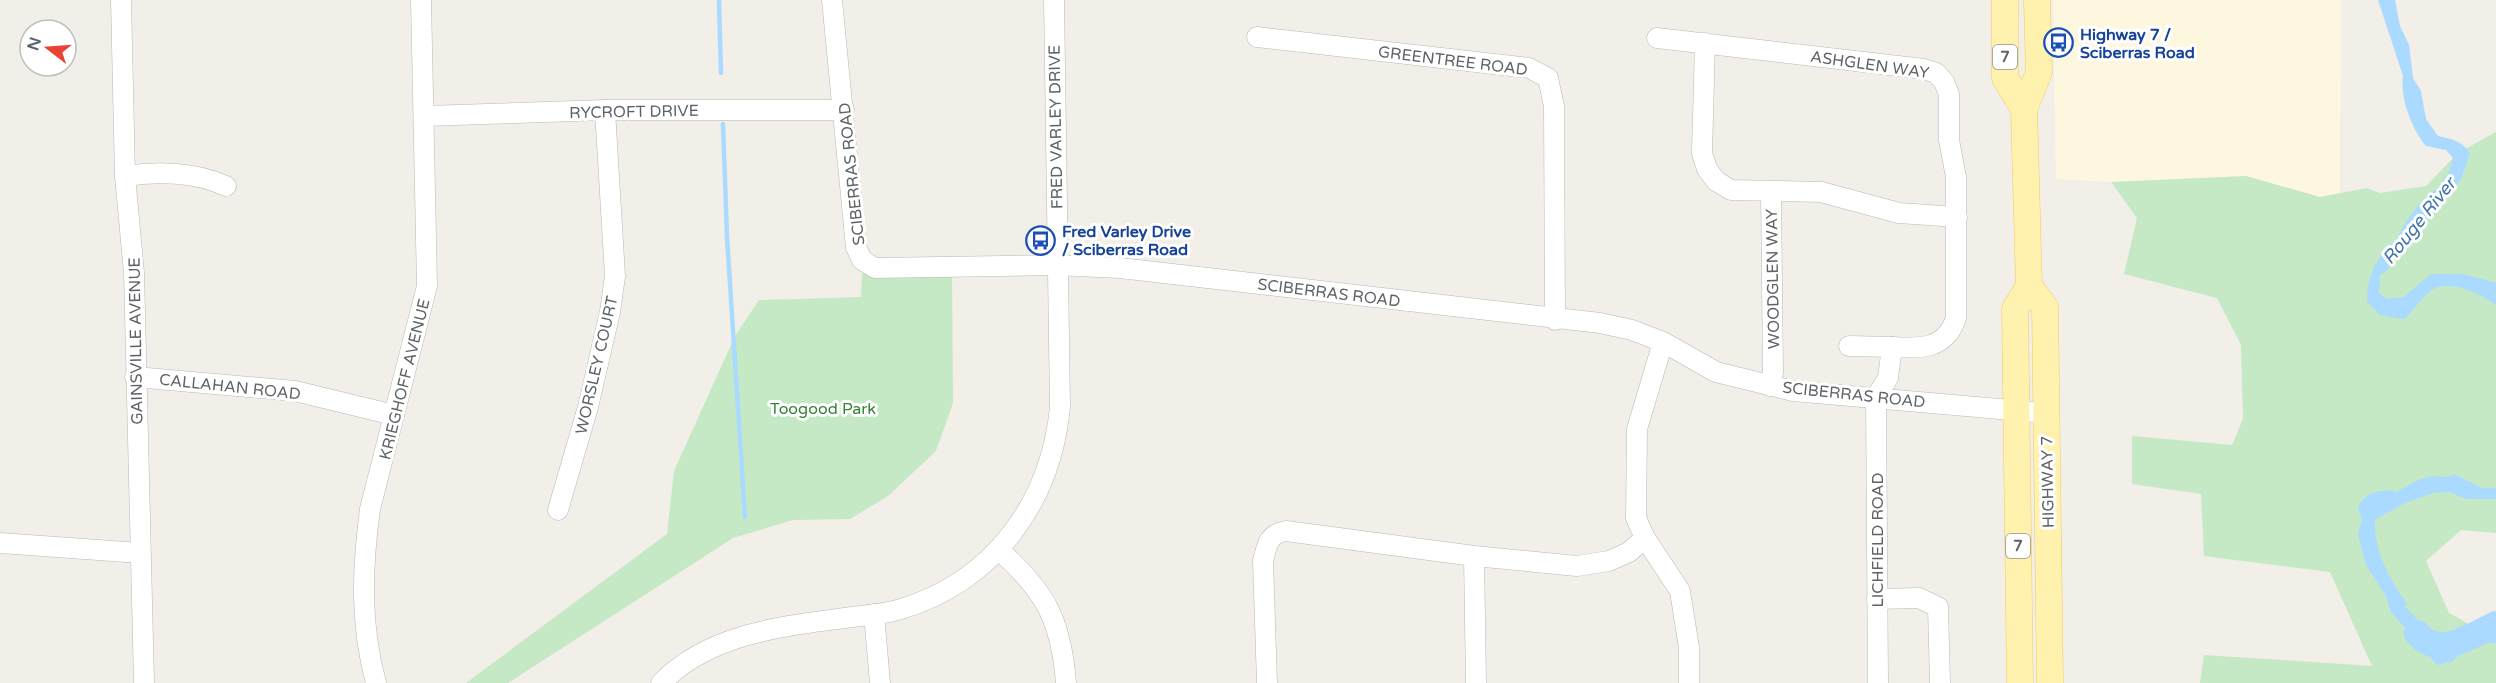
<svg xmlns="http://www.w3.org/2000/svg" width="2496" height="683" viewBox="0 0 2496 683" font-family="'Varela Round',sans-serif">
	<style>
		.commercial { fill: #fef7e0 }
		.green { fill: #c5e8c5 }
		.water { fill: #aadaff }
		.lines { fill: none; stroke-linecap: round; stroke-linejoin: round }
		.stream { stroke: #aadaff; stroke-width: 4.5 }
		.river { stroke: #aadaff; stroke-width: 26 }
		.minor-casing { stroke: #b5b8bc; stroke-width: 21 }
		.major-casing { stroke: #f2c960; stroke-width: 27 }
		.minor { stroke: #fff; stroke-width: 20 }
		.major { stroke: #fff2af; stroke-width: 26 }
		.labels { text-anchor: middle; stroke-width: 6; stroke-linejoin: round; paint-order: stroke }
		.shield { fill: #fff; stroke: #8f9295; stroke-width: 1.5 }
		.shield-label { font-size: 15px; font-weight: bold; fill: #5f6368 }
		.transit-label { font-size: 16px; font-weight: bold; fill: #164399; stroke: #fff; text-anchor: start }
		.street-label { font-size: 16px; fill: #5f6368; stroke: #fff }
		.park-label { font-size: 16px; fill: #348238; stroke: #fff }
		.water-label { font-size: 18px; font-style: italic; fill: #4174aa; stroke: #fff }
	</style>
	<rect width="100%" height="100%" fill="#f1efe8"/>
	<!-- commercial -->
	<path class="commercial" d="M2053,0h288l-1,193 -20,4 -74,-21 -135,6 -55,-3z"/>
	<!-- green -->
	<g class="green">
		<path d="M2496,132v401l-35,-3 -35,31 23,52 47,26v44h-296l4,-28 168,11 -42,-94 -126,-16 -3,-62 -69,-10v-48l100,9 11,-26 -2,-74 -24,-47 -93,-24 13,-56 -26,-36 135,-6 74,21 47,-9 13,5 46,-7 32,-33z"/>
		<path d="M952,271l1,132 -17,48 -48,45 -38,23 -57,1 -60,18 -225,145h-42l201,-149 7,-63 61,-135 24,-36 102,-3 1,-23z"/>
	</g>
	<!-- water -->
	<g class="water">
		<path d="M2378,0h17l5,26 9,19 4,33 8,13 5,28 12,17c14,3 24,5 32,17l-9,26 -42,51 -22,23 -9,17 -8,5 -1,18 8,6 17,-2 27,-23h32l33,9v22c-15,-11 -49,-28 -67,-13 -9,7 -14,18 -25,27l-24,-4 -13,-13c0,-22 6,-38 21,-55 3,-4 8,-6 10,-10 4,-10 10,-19 17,-27 15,-21 32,-21 38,-52l-7,-8 -20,-4c-14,-18 -26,-46 -23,-70z"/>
		<path d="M2454,474l28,14h14v11h-29l-18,-7 -17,1 -31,12 -26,15c-1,33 14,58 32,84l-2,3 8,7 16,25 21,10 6,-9 1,-13 39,-5v21h-25l-19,19 -15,3 -46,-53 -5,-16 -20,-31 -8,-31 4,-15 -4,-12c7,-15 24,-19 39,-15 11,-7 25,-15 37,-16 8,0 12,3 20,-2z"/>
	</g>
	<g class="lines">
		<!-- stream -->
		<g class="stream">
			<path d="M719,0l2,73"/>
			<path d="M723,124l4,113 18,280"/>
		</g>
		<!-- river -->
		<path class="river" d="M2417,633c22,27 53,3 79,-9"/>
		<defs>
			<g id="minor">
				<path d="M121,0l4,176 9,97 10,410"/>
				<path d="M832,0l24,247 6,13 13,8 181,-3 64,3 480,55 32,7 31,12 53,30 77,19 253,22"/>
				<path d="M1257,37l272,31 19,10 6,28 1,214"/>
				<path d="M1657,38l267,31 12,4 8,9 5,12v46l7,37v141c-10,31 -35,31 -64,29l-4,31 -12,19 2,286"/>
				<path d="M1705,43l-3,110 5,16 9,12 15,9 90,2 78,21 58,4"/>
				<path d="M425,116l180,-6h239"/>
				<path d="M125,176c32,-5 71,-4 101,10"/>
				<path d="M1663,342l-26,87 -1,89 9,20 35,53 9,57v35"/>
				<path d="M1849,346l43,1"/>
				<path d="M135,377l160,14 99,24"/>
				<path d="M1770,386l3,-14 -2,-179"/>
				<path d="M558,510l30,-103 22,-95 5,-36 -10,-166"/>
				<path d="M0,543l140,10"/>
				<path d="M999,550c47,42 62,70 67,133"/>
				<path d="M1474,556l2,127"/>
				<path d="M1877,599l42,-1 19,9 2,76"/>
				<path d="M874,614l6,69"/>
				<path d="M376,683c-16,-59 -14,-114 -6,-174l57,-223 -6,-286"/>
				<path d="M661,683c50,-51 125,-57 191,-66 16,-2 34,-3 49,-8 93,-28 150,-107 159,-202l-6,-407"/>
				<path d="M1267,683l-4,-122c4,-16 5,-27 23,-30l188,25 103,10 32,-5 20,-9 16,-14"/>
			</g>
			<g id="major">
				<path d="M2005,0v78l19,31"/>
				<path d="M2037,0l2,72 -15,37 5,177 16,21 5,376"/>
				<path d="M2020,683l-5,-374 14,-23"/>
			</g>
		</defs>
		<!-- minor casing -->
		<use href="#minor" class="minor-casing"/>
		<!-- major casing -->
		<use href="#major" class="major-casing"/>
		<!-- minor -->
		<use href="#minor" class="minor"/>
		<!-- major -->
		<use href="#major" class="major"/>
	</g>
	<!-- icons -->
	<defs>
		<symbol id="bus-ring" viewBox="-11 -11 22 22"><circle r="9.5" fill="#fff" stroke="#1a4fb4" stroke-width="1.5"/><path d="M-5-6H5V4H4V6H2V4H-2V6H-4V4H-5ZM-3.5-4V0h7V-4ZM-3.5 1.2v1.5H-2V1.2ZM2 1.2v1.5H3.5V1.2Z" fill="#1a4fb4"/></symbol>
	</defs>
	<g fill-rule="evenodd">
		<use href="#bus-ring" x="2042" y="26" width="33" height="33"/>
		<use href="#bus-ring" x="1024" y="224" width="33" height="33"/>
	</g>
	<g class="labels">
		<!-- shield labels -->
		<g class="shield">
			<rect x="1993" y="45" width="24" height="24" rx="4.5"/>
			<rect x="2006" y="534" width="24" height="24" rx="4.5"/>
		</g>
		<g class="shield-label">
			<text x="2005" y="62">7</text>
			<text x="2018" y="551">7</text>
		</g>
		<!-- transit labels -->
		<g class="transit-label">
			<text x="2080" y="40">Highway 7 /<tspan x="2080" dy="18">Sciberras Road</tspan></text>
			<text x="1062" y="237">Fred Varley Drive<tspan x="1062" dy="18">/ Sciberras Road</tspan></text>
		</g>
		<!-- street labels -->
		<g class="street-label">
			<text transform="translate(1453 60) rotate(7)" y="6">GREENTREE ROAD</text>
			<text transform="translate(1870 64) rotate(8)" y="6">ASHGLEN WAY</text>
			<text transform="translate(634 111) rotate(-1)" y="6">RYCROFT DRIVE</text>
			<text transform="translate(1055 127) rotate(-91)" y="6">FRED VARLEY DRIVE</text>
			<text transform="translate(851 174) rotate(-96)" y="6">SCIBERRAS ROAD</text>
			<text transform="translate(1772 279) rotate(-91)" y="6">WOODGLEN WAY</text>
			<text transform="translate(1329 292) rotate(7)" y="6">SCIBERRAS ROAD</text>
			<text transform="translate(135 341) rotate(-91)" y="6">GAINSVILLE AVENUE</text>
			<text transform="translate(596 365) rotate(-77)" y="6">WORSLEY COURT</text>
			<text transform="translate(404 379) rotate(-76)" y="6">KRIEGHOFF AVENUE</text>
			<text transform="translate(230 386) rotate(6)" y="6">CALLAHAN ROAD</text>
			<text transform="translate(1854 394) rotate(6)" y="6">SCIBERRAS ROAD</text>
			<text transform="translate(2047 482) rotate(-91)" y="6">HIGHWAY 7</text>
			<text transform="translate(1877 540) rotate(-90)" y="6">LICHFIELD ROAD</text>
		</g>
		<!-- park labels -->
		<g class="park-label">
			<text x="823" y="414">Toogood Park</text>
		</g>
		<!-- water labels -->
		<g class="water-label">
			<text transform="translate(2419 221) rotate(-51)" y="6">Rouge River</text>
		</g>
	</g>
	<!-- north arrow -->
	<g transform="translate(48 48) rotate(287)"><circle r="28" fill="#ffffff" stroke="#bfc1c3" stroke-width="1.5"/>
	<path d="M0-4.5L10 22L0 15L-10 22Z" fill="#ea4335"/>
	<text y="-9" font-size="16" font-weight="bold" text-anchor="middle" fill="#5f6368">N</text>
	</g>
</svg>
